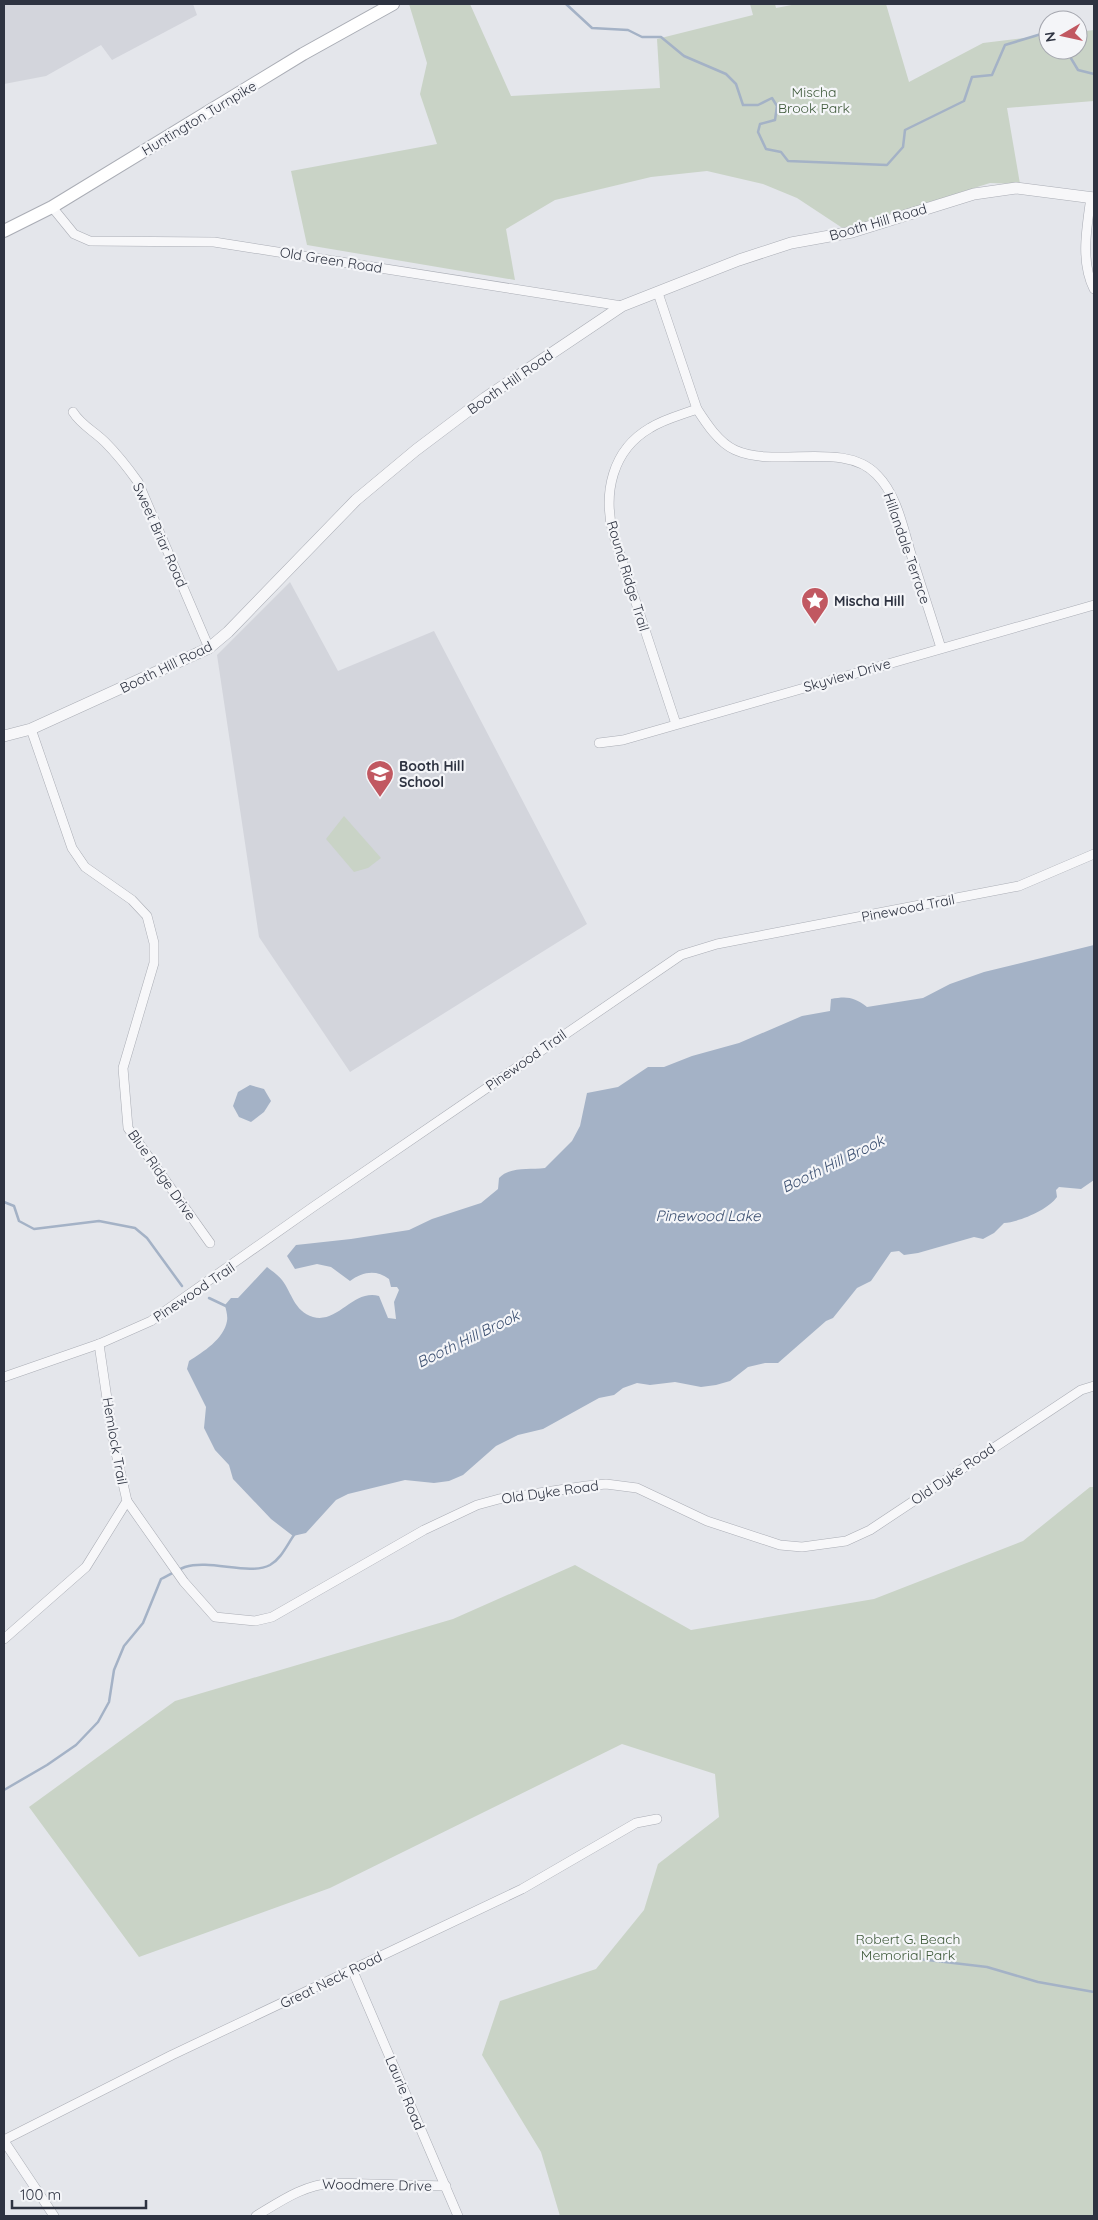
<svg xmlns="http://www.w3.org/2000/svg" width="1098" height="2220" viewBox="0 0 1098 2220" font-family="Quicksand,sans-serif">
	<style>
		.built { fill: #d3d5dc }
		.green { fill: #c9d3c6 }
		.water { fill: #a4b2c6 }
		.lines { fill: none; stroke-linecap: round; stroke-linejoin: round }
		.stream { stroke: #a4b2c6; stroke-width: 2.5 }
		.minor-casing { stroke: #aaadb5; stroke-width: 10 }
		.tertiary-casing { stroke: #aaadb5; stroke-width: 12 }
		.secondary-casing { stroke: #aaadb5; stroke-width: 14 }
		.minor { stroke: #f7f7f9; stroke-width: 9 }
		.tertiary { stroke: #f7f7f9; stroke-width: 11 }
		.secondary { stroke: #fff; stroke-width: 12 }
		.labels { text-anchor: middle; stroke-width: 4.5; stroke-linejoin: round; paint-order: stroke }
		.park-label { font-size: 14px; fill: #405b3c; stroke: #f4f5f8 }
		.street-label { font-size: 14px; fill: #2e3341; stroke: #f4f5f8 }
		.poi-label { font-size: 14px; font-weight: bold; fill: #2e3341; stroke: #f4f5f8; text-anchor: start }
		.water-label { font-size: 15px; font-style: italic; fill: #3c5071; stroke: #f4f5f8 }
	</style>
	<rect width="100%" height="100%" fill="#e4e6eb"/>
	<!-- built -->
	<g class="built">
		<path d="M4,4h189l4,11 -85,45 -11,-15 -55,31 -42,8z"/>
		<path d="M290,582l48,89 96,-40 153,293 -237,148 -91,-135 -42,-282z"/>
	</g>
	<!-- green -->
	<g class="green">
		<path d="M409,4h61l41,92 149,-8 -3,-49 96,-24 -3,-11h25l1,4 21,-4h89l23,78 74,-39 65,-8v15h30v-18l16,-2v71l-87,7 13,76 -30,-1 -146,46 -47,-31 -34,-14 -56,-13 -56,6 -96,23 -49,29 9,51 -208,-35 -16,-74 146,-27 -17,-50 7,-31z"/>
		<path d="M344,816l37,42 -13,10 -14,4 -28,-33z"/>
		<path d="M1090,1487h4v729h-534l-19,-64 -59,-97 18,-54 96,-32 48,-59 14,-46 61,-47 -4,-43 -93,-30 -292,144 -191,69 -110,-150 146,-106 278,-82 122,-54 116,65 183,-31 149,-58z"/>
	</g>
	<!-- water -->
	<g class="water">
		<path d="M1094,945v235l-13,9 -22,-2 -3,3 1,7c-9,13 -38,25 -53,26l-10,10 -11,6 -9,-2 -56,16 -14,2 -5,-4 -8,1 -20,29 -14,7 -24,30 -7,3 -48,42h-13l-17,4 -18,14 -14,4 -15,2 -26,-5 -25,3 -13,-2 -14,5 -9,7 -15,3 -56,31 -25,6 -22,11 -33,29 -14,6 -15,2 -29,-3 -57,14 -12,6 -30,33 -13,3 -22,-17 -38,-40 -4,-14 -14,-15 -11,-22 2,-21 -19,-38 2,-8c14,-9 35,-22 38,-40 1,-5 -1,-11 -2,-16l6,-7h7l29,-31c5,4 11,8 15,13 10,13 12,31 31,37 25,7 40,-28 66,-21l9,22 8,1 -2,-17 5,-12 -2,-3h-6l-2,-8c-13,-10 -27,-7 -39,2l-19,-14 -14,-3 -22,5 -8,-13 9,-11 55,-6 58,-9 23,-11 49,-16 17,-14 1,-11c12,-12 30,-8 46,-10l27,-27 8,-15 7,-33 31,-6 30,-20h16l28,-11 47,-13 63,-27 28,-5 1,-12c16,-3 23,-2 36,8l56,-9 27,-14 34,-12z"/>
		<path d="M250,1085l14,4 7,12 -7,11 -13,10 -12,-5 -6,-11 5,-14z"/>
	</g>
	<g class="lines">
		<!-- stream -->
		<g class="stream">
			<path d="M566,4l26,24 36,2 14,7h19l23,19 42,18 10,10 7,21h15l14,-7 5,8 -2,14 -15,4 -2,8 8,17 15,3 7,9 99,4 16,-18 2,-17 59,-29 8,-24 20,-2 13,-30 43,-13"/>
			<path d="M1066,50l12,20 16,4"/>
			<path d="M4,1202l10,4 5,15 15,8 65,-8 36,7 12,10 35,48"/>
			<path d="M209,1298l19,9"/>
			<path d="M4,1790l43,-25 29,-20 22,-23 11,-20 5,-32 10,-24 19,-23 18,-44c8,-4 16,-9 24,-12 26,-8 63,9 85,-2 11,-6 17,-20 24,-30"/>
			<path d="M911,1958l76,9 51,15 56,10"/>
		</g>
		<defs>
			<g id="minor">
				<path d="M1091,197c-4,30 -11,64 3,92"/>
				<path d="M52,207l22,27 16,7 124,1 408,64"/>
				<path d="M658,293l39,116c9,14 22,34 38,41 42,19 110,-10 142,25 20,20 26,53 34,79 10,32 20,63 30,94"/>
				<path d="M73,412c8,13 21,19 32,30 12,12 23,26 33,40l71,166"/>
				<path d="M676,724l-63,-191c-10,-40 -1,-83 37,-105 14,-9 31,-13 47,-19"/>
				<path d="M31,729l41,119 13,19 47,33 15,16 7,27v20l-31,105 5,60 82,115"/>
				<path d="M599,743l24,-3 471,-135"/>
				<path d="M4,1377l95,-33 52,-23 162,-114 368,-252 36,-11 302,-58 75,-32"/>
				<path d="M127,1501l57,81 31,35 40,4 17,-4 152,-87 53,-25 22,-6 87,-13 20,-2 31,4 70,33 73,24 22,2 44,-6 24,-11 211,-140 13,-4"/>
				<path d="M4,1639l82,-72 41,-66 -14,-61 -14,-96"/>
				<path d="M352,1969l106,247"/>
				<path d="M4,2140l168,-85 350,-166 114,-66 21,-4"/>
				<path d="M4,2141l50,75"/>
				<path d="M256,2216c25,-15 47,-31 77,-33l113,3"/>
			</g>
			<path id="tertiary" d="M4,736l27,-7 178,-81 19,-16 128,-132 60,-50 69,-52 137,-92 117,-46 52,-17 61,-11 122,-38 42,-6 78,10"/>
			<path id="secondary" d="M4,231l48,-24 251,-153 90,-50"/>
		</defs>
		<!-- minor casing -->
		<use href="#minor" class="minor-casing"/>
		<!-- tertiary casing -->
		<use href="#tertiary" class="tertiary-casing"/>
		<!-- secondary casing -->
		<use href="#secondary" class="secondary-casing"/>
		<!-- minor -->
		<use href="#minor" class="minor"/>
		<!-- tertiary -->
		<use href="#tertiary" class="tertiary"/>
		<!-- secondary -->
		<use href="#secondary" class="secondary"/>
	</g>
	<!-- icons -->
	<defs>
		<symbol id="sight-pin" viewBox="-11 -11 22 30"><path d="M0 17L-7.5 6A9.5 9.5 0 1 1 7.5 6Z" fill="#c15861" stroke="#f4f5f8"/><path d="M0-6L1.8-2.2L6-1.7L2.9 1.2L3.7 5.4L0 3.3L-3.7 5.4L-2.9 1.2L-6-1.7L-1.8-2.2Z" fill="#fff"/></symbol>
		<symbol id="school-pin" viewBox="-11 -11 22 30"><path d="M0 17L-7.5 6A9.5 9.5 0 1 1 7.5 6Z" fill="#c15861" stroke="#f4f5f8"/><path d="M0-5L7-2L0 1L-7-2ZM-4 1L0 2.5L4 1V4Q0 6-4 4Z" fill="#fff"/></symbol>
	</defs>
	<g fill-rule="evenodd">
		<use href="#sight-pin" x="799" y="585" width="32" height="43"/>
		<use href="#school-pin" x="364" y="758" width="32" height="43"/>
	</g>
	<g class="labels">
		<!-- park labels -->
		<g class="park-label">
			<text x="814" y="97">Mischa<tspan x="814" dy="16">Brook Park</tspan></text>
			<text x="908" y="1944">Robert G. Beach<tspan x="908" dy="16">Memorial Park</tspan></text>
		</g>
		<!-- street labels -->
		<g class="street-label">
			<text transform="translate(199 118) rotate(-31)" y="5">Huntington Turnpike</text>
			<text transform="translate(878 222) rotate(-16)" y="5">Booth Hill Road</text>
			<text transform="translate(331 260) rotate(9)" y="5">Old Green Road</text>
			<text transform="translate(510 382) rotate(-35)" y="5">Booth Hill Road</text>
			<text transform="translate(160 535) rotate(66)" y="5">Sweet Briar Road</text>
			<text transform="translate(907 548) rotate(71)" y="5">Hillandale Terrace</text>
			<text transform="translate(628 576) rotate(73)" y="5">Round Ridge Trail</text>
			<text transform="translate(166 667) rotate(-26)" y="5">Booth Hill Road</text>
			<text transform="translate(847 675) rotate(-16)" y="5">Skyview Drive</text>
			<text transform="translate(908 908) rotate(-11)" y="5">Pinewood Trail</text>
			<text transform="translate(526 1060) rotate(-35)" y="5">Pinewood Trail</text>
			<text transform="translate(162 1175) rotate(55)" y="5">Blue Ridge Drive</text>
			<text transform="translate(194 1292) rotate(-34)" y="5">Pinewood Trail</text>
			<text transform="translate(115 1441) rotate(80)" y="5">Hemlock Trail</text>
			<text transform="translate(953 1474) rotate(-34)" y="5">Old Dyke Road</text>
			<text transform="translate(550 1492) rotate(-8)" y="5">Old Dyke Road</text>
			<text transform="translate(331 1980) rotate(-26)" y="5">Great Neck Road</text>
			<text transform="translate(405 2093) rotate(67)" y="5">Laurie Road</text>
			<text transform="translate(377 2185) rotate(1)" y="5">Woodmere Drive</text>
		</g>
		<!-- poi labels -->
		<g class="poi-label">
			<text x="834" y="606">Mischa Hill</text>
			<text x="399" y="771">Booth Hill<tspan x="399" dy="16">School</tspan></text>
		</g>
		<!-- water labels -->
		<g class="water-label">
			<text transform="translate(833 1164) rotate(-26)" y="5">Booth Hill Brook</text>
			<text x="708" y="1221">Pinewood Lake</text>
			<text transform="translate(468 1339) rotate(-26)" y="5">Booth Hill Brook</text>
		</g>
	</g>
	<!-- border -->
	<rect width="1098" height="2220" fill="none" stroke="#2e3341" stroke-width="10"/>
	<!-- north arrow -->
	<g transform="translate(1063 35) rotate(261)"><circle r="24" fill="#f4f5f8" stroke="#a5a7af"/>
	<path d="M0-4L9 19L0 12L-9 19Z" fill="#c15861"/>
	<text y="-8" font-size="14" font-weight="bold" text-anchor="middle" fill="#2e3341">N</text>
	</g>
	<!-- scale -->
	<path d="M12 2200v8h134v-8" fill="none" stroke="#2e3341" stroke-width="2.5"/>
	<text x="20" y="2200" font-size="15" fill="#2e3341" stroke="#f4f5f8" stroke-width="4" paint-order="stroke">100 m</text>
</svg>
